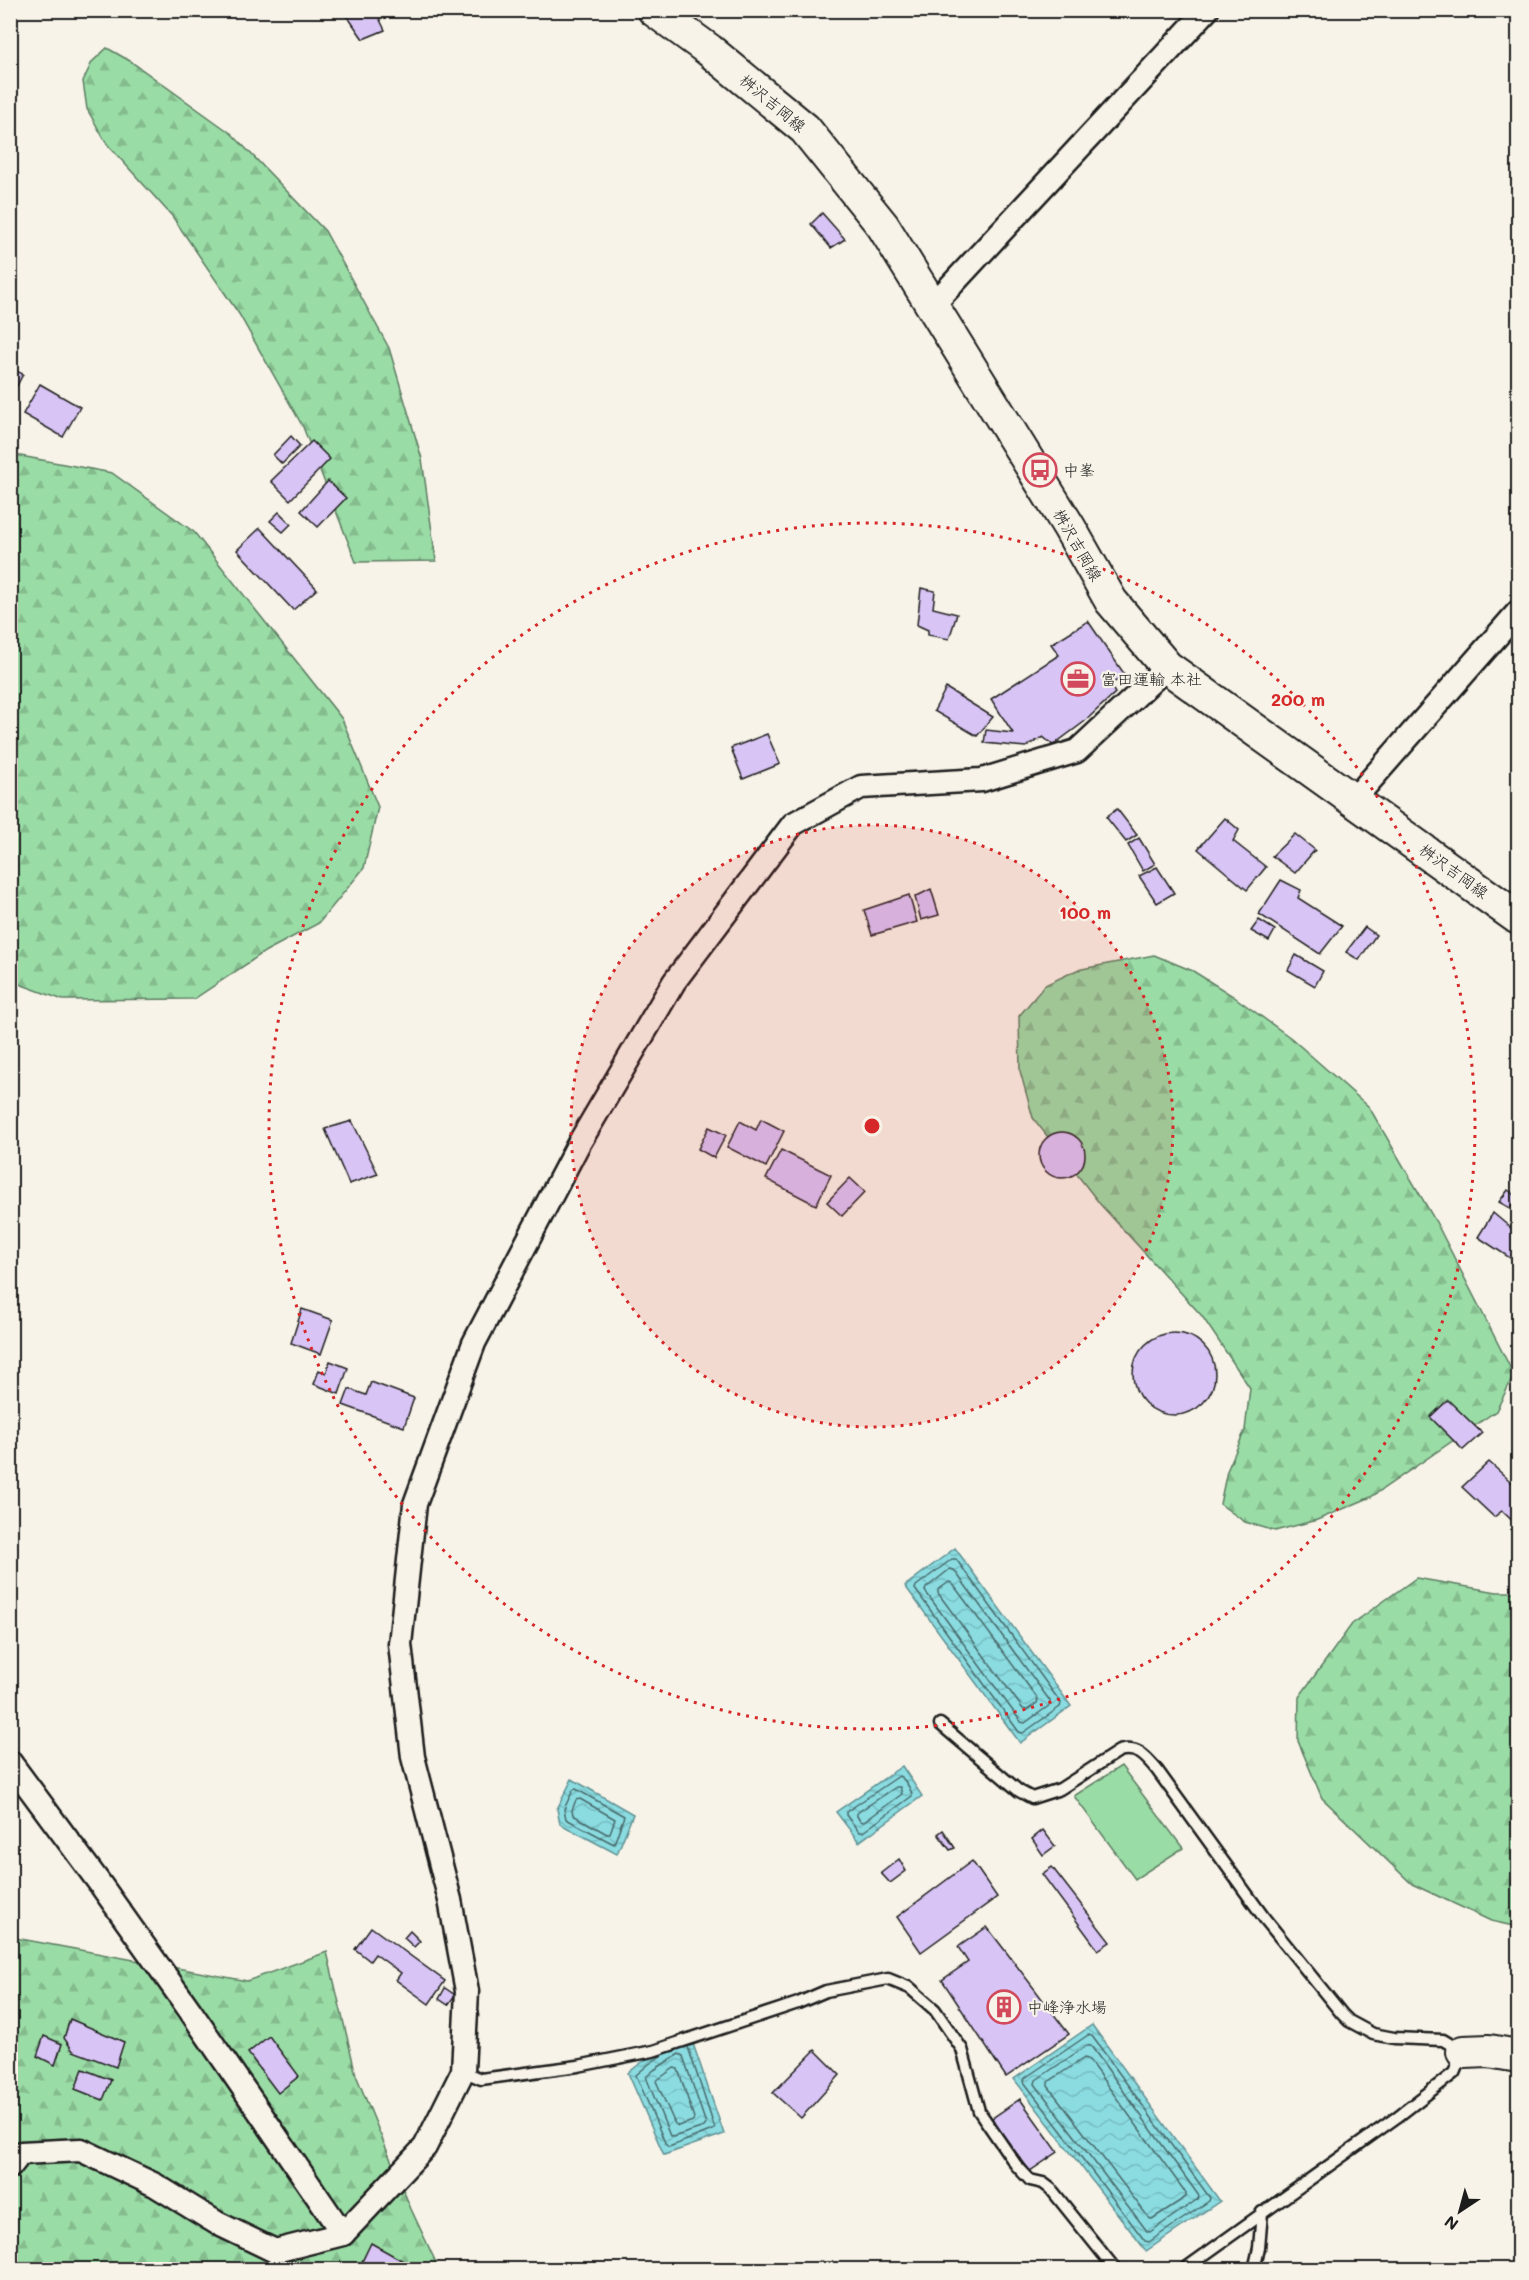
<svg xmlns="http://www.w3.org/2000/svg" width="1529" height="2280" viewBox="0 0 1529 2280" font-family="Mali,'Klee One',sans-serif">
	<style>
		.grass { fill: #9adca6; stroke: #5b7c61; stroke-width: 1.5 }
		.forest { fill: url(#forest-firs); stroke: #5b7c61; stroke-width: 1.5 }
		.water { fill: url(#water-waves); stroke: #5e8f92; stroke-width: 1.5 }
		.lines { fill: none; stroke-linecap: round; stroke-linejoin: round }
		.shore { stroke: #48696b; stroke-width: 1.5 }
		.building { fill: #d8c4f5; stroke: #1c1c1c; stroke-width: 1.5 }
		.lane-casing { stroke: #1c1c1c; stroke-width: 15 }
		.street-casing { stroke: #1c1c1c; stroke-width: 27 }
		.secondary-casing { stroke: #1c1c1c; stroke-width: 36 }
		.lane { stroke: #f7f3e8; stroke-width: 10 }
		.street { stroke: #f7f3e8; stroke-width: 22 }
		.secondary { stroke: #f7f3e8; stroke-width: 32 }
		.ring { fill: none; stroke: #d62828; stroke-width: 3; stroke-dasharray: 3 6 }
		.labels { text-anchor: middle; stroke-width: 4.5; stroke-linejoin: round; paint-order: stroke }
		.street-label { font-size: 16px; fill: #1c1c1c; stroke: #f7f3e8 }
		.poi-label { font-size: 16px; fill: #1c1c1c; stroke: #f7f3e8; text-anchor: start }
		.centre { fill: #d62828; stroke: #f7f3e8; stroke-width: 3 }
		.ring-label { font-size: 18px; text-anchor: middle; font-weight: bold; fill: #d62828; stroke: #f7f3e8; stroke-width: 4.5; stroke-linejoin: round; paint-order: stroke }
	</style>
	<defs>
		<pattern id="forest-firs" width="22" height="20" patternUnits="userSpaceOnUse" patternTransform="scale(1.5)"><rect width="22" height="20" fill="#9adca6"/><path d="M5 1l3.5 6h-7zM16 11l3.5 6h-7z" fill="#84bc8e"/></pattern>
		<pattern id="water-waves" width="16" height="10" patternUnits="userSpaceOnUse" patternTransform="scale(1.5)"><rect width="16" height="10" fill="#8adce1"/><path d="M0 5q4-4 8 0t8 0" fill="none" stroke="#76bcc0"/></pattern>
	</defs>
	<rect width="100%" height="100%" fill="#f7f3e8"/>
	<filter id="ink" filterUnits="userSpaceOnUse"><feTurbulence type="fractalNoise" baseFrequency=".0167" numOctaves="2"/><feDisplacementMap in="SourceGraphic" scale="12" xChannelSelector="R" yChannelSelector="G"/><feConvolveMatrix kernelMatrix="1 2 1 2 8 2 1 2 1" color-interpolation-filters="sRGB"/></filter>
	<g filter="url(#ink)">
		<!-- grass -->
		<path class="grass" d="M1121,1766l62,82 -48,31 -61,-83z"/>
		<!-- forest -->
		<g class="forest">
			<path d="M107,48l23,13 102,73 93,97 64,117 33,111 14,102 -80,1 -53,-135 -64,-113 -67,-98 -65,-72 -20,-35 -4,-28 9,-19z"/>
			<path d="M10,454l102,19 82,59 148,187 36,88 -14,61 -45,55 -53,28 -72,48 -131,1 -52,-19z"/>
			<path d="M1154,955l39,16 40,25 58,42 78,69 67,115 78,153 -18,36 -125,86 -54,23 -42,11 -30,-9 -25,-18 7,-33 18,-41 5,-42 -48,-72 -102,-112 -67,-86 -13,-47 -1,-55 26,-31 32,-15z"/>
			<path d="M1416,1578l81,14h21v335l-27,-6 -79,-37 -90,-86 -24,-57 1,-44 22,-30 31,-43z"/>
			<path d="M10,1937l237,44 80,-29 29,123 55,134 28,60h-428z"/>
		</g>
		<!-- water -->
		<g class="water">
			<path d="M955,1548l116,158 -51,37 -115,-157z"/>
			<path d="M902,1766l20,30 -63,46 -23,-30z"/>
			<path d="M572,1779l61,35 -16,40 -57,-30 -3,-15z"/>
			<path d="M1092,2025l128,176 -74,50 -132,-172z"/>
			<path d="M689,2032l35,102 -60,21 -36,-82 18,-14z"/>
		</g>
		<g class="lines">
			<!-- shore -->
			<g class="shore">
				<path d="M952,1559h4l105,144 -1,4 -37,26 -4,-1 -104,-143 1,-3z"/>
				<path d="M950,1569l4,1 96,131v4l-25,18 -4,-1 -96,-131 1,-3z"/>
				<path d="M949,1582l3,1 86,116 -1,4 -10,7 -4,-1 -85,-116v-3z"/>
				<path d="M899,1776c5,2 13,14 13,20l-49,36h-4l-13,-17v-3z"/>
				<path d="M896,1787h4l2,7 -38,28 -4,-1 -3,-5v-3z"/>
				<path d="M576,1789l48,27 -10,28 -48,-25 -2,-10 9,-19z"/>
				<path d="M580,1799l35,20 -5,14 -3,1 -34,-19 -1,-5 4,-10z"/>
				<path d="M1088,2035l4,1 118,162 -1,3 -60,41 -4,-1 -121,-159 1,-4z"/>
				<path d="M1086,2046h5l108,150 -1,3 -48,33 -3,-1 -112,-147 1,-4z"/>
				<path d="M664,2054l-15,10 -13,11 30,70 3,2 46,-18 -27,-82"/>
				<path d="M679,2054l4,2 23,68 -2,3 -31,10 -3,-1 -24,-59 8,-7z"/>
				<path d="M1084,2058l4,1 98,134v4l-34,22 -3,-1 -101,-132v-4z"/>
				<path d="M674,2068l4,1 16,49 -1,3 -15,5 -3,-2 -19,-43z"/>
			</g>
		</g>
		<!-- building -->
		<g class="building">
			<path d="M343,10h32l10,20 -22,9z"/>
			<path d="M822,213l23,26 -14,9 -20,-24z"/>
			<path d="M10,368l13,6 -13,25z"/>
			<path d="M40,384l40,23 -17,30 -40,-23z"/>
			<path d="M291,436l9,10 -18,18 -9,-9z"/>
			<path d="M312,441l18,18 -40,41 -19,-19z"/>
			<path d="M328,481l18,17 -28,29 -17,-16z"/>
			<path d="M279,512l12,12 -8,8 -13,-11z"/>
			<path d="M260,528l57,61 -24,21 -56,-60z"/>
			<path d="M921,588l14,3 -2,17 24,6 -8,25 -21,-4v-5l-11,-5z"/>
			<path d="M1088,621l37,54 -15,10 5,8 -31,29 -31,23 -10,-8 -17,10 -42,-4 2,-13 27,3 -22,-34 68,-44 -8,-11z"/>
			<path d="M946,688l47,29 -16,19 -43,-25z"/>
			<path d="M767,734l13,30 -37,15 -12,-31z"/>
			<path d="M1117,809l20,26 -11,7 -20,-25z"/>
			<path d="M1225,818l14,12 -6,11 33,26 -19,23 -49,-41z"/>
			<path d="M1295,834l20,16 -20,23 -23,-17z"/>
			<path d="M1139,838l16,26 -12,7 -15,-26z"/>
			<path d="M1157,867l17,26 -17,10 -18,-27z"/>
			<path d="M1281,880l20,10 -3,8 44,28 -22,28 -61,-40z"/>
			<path d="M931,889l8,26 -18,5 -6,-23z"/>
			<path d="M909,895l8,27 -45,13 -8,-25z"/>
			<path d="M1259,920l16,10 -6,11 -18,-10z"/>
			<path d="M1365,927l11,8 -17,25 -13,-8z"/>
			<path d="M1296,955l27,16 -8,15 -27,-16z"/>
			<path d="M761,1119l23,12 -18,36 -39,-20 13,-26 16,9z"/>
			<path d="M352,1121l26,53 -29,10 -24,-55z"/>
			<path d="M709,1127l17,8 -12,23 -16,-9z"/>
			<circle cx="1062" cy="1155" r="23"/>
			<path d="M781,1150l50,25 -15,30 -50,-26z"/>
			<path d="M850,1178l15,14 -23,24 -15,-14z"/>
			<path d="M1508,1190l10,7 -8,11 -11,-6z"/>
			<path d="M1493,1213l25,21v24l-2,4 -38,-25z"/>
			<path d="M302,1309l31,11 -12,34 -30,-11z"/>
			<circle cx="1174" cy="1374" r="41"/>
			<path d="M330,1361l18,7 -9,26 -25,-10 5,-14 7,3z"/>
			<path d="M371,1382l43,16 -10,29 -61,-22 6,-16 17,6z"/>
			<path d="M1448,1400l34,33 -19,17 -33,-33z"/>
			<path d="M1489,1462l29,26v38l-16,-15 -8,6 -32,-30z"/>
			<path d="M943,1830l12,18 -5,2 -12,-16z"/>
			<path d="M1043,1830l12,16 -12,9 -11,-16z"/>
			<path d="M899,1859l7,12 -16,12 -9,-10z"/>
			<path d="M972,1861l25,36 -76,55 -24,-35z"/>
			<path d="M1052,1867l58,75 -12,8 -56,-76z"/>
			<path d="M371,1927l74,54 -16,23 -33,-24 5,-7 -26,-19 -5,7 -15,-12z"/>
			<path d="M987,1927l82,107 -63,43 -64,-97 26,-18 -10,-15z"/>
			<path d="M410,1931l10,10 -6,6 -10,-9z"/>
			<path d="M445,1988l10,7 -7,10 -9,-6z"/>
			<path d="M70,2019l54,23 -8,25 -43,-16 -9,-13z"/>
			<path d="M44,2036l18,8 -7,21 -18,-9z"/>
			<path d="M269,2036l30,40 -21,17 -30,-40z"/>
			<path d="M815,2050l25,25 -39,43 -28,-25z"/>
			<path d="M83,2069l28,11 -8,20 -28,-11z"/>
			<path d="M1020,2099l38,53 -28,19 -39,-52z"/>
			<path d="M371,2243l48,27h-61z"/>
		</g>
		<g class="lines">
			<defs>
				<g id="lane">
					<path d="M940,1724l79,67 13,7 28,-9 59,-38c19,-5 27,6 38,19l108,149 77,95 7,7 24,13 21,4 49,2 20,12 -9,21 -57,44 -214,153"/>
					<path d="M463,2071l18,8 97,-13 75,-15 145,-48 28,-12 62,-12 22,9 25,22 27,39 17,62 37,54 14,15 13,3 8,6 65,81"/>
					<path d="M1254,2270l5,-22 3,-36"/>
				</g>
				<g id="street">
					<path d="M933,305l274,-295"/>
					<path d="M1354,799l164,-187"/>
					<path d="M10,1762l88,119 91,128 154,225"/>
					<path d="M10,2167l11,-14 60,-3 74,35 62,38 58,28 68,-17 82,-87 38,-76 4,-80 -17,-91 -37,-143 -13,-113 15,-140 59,-161 104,-198 96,-163 119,-158 68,-37 121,-7 95,-29 90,-84"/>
				</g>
				<g id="secondary">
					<path d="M654,10l55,40 96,79 78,97 186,301 42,74 56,66 351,251"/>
					<path d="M1463,2052l26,-1 29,5"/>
				</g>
			</defs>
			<!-- lane casing -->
			<use href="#lane" class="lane-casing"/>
			<!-- street casing -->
			<use href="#street" class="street-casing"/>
			<!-- secondary casing -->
			<use href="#secondary" class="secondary-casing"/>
			<!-- lane -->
			<use href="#lane" class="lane"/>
			<!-- street -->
			<use href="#street" class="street"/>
			<!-- secondary -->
			<use href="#secondary" class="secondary"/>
		</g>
	</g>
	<!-- distance rings -->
	<circle cx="872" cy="1126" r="301" fill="#d62828" fill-opacity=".12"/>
	<g class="ring">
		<circle cx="872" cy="1126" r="301"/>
		<circle cx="872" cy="1126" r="603"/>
	</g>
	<!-- icons -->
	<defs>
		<symbol id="bus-ring" viewBox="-11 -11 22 22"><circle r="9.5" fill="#f7f3e8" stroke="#d1495b" stroke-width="1.5"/><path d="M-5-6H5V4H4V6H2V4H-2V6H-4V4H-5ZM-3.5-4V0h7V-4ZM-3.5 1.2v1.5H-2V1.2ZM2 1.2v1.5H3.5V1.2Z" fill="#d1495b"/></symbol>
		<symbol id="office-ring" viewBox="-11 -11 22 22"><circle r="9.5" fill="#f7f3e8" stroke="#d1495b" stroke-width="1.5"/><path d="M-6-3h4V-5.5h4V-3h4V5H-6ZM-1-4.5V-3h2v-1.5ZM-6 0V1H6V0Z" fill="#d1495b"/></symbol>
		<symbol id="building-ring" viewBox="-11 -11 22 22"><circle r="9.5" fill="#f7f3e8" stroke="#d1495b" stroke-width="1.5"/><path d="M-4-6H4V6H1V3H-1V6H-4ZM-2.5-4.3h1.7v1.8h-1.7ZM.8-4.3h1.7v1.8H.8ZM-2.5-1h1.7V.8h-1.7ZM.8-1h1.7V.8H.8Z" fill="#d1495b"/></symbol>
	</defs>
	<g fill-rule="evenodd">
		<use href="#bus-ring" x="1021" y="451" width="38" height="38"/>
		<use href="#office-ring" x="1059" y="660" width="38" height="38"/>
		<use href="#building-ring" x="985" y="1988" width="38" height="38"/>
	</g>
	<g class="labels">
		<!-- street labels -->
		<g class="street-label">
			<text transform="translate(773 103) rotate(40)" y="6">桝沢吉岡線</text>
			<text transform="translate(1078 545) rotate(60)" y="6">桝沢吉岡線</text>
			<text transform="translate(1454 871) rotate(36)" y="6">桝沢吉岡線</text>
		</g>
		<!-- poi labels -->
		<g class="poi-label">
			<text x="1063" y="476">中峯</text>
			<text x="1101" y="685">富田運輸 本社</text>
			<text x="1027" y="2013">中峰浄水場</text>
		</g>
	</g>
	<circle cx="872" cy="1126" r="9" class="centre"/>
	<g class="ring-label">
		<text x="1298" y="706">200 m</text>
		<text x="1085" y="919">100 m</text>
	</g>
	<!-- margin -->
	<rect width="1529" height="2280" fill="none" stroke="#f7f3e8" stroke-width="36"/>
	<rect x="18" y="18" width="1493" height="2244" fill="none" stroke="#1c1c1c" stroke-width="2" filter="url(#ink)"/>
	<!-- north arrow -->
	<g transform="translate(1460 2211) rotate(216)" stroke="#f7f3e8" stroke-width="4.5" paint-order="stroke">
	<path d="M0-4.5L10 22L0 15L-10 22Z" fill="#1c1c1c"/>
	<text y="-9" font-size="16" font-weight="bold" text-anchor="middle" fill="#1c1c1c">N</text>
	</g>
</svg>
